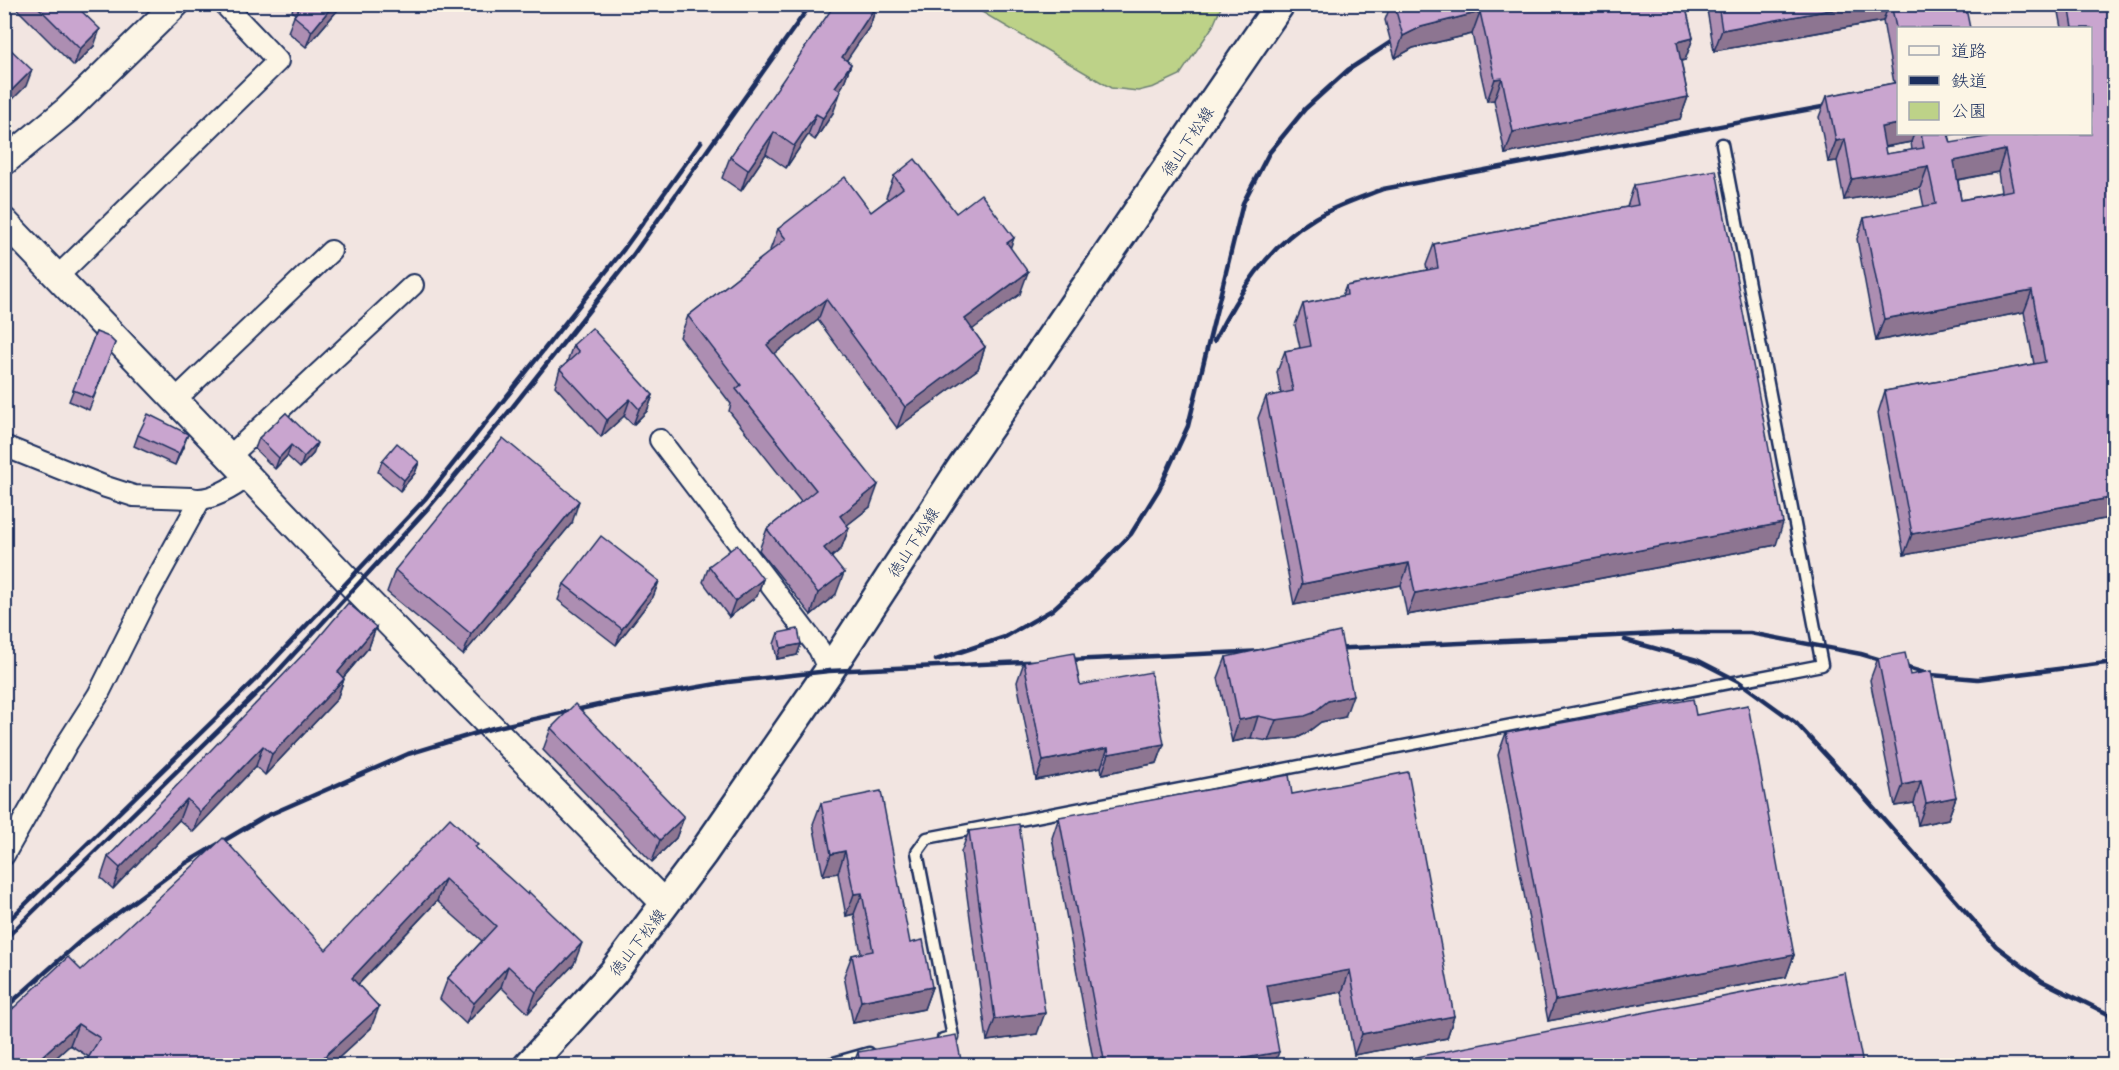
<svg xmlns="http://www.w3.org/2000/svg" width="2119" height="1070" viewBox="0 0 2119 1070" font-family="'Balsamiq Sans','Klee One',sans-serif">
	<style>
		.park { fill: #bdd288; stroke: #6c8073; stroke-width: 1.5 }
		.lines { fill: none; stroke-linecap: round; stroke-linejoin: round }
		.service-casing { stroke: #1b2f5e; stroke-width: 15 }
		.minor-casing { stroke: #1b2f5e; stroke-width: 24 }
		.tertiary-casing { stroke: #1b2f5e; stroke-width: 30 }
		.secondary-casing { stroke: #1b2f5e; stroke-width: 33 }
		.service { stroke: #fcf5e5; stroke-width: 10 }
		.minor { stroke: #fcf5e5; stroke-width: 20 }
		.tertiary { stroke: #fcf5e5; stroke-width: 26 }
		.secondary { stroke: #fcf5e5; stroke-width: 28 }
		.rail { stroke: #1b2f5e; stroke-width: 4.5 }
		.wall { fill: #ad8eb2; stroke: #1b2f5e; stroke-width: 1.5; fill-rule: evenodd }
		.shaded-wall { fill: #8d7491; stroke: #1b2f5e; stroke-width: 1.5 }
		.building { fill: #c9a5cf; stroke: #1b2f5e; stroke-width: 1.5; fill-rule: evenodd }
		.labels { text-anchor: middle; stroke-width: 6; stroke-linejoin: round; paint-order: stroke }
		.street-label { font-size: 16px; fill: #1b2f5e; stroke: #fcf5e5 }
	</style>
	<rect width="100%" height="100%" fill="#f2e5e1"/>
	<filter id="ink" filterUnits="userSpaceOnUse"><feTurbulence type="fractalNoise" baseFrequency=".0167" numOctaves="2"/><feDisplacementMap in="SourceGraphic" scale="12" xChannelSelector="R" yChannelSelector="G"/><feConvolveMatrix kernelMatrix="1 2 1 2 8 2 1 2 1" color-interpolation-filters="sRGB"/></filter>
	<g filter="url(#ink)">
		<!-- park -->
		<path class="park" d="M970,5h252l-9,21 -33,49 -26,12 -16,4 -27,-3z"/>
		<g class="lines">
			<defs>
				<g id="service">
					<path d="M943,1039l10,-2 -36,-185 10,-14 895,-173 -100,-521"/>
					<path d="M823,1066l46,-13"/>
				</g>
				<g id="minor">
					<path d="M57,277l221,-216 -54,-57"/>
					<path d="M175,400l156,-149"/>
					<path d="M660,440l159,209 10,22"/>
					<path d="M4,446l102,41 28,9 57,2c18,5 43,-11 57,-22"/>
					<path d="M229,457l184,-172"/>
					<path d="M4,855l64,-113 30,-47 51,-102 51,-93"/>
				</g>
				<g id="tertiary">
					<path d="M4,162l63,-52 109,-106"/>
					<path d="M4,221l351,367 310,316"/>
				</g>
				<path id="secondary" d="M528,1066l85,-93 90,-120 126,-182 131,-201 320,-466"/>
			</defs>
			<!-- service casing -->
			<use href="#service" class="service-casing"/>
			<!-- minor casing -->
			<use href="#minor" class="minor-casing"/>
			<!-- tertiary casing -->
			<use href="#tertiary" class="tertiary-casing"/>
			<!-- secondary casing -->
			<use href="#secondary" class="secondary-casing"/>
			<!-- service -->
			<use href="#service" class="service"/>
			<!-- minor -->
			<use href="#minor" class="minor"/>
			<!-- tertiary -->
			<use href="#tertiary" class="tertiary"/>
			<!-- secondary -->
			<use href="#secondary" class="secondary"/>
			<!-- rail -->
			<g class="rail">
				<path d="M1214,341c24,-47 54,-95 101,-123 20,-12 45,-20 68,-29l455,-85"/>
				<path d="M1625,640l72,20 41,21 58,42 64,69 136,154 46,35 72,36"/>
				<path d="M1328,649l352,-16h70l111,21 70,21 47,4 136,-17"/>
				<path d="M936,660l69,-23 47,-27 41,-37 38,-39 28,-45 29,-63 55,-223 26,-50 36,-44 43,-39 43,-28"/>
				<path d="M4,925l254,-248 167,-178 199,-250 77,-107"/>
				<path d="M4,940l264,-258 162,-176 73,-87 130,-164 178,-251"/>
				<path d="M4,1009l80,-71 102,-75 78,-46 144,-63 85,-26 119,-26 116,-20 101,-11 436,-20"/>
			</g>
		</g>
		<!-- wall -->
		<g class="wall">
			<path d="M12,4h62l20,42 -20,20z"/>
			<path d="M294,4h49l-37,43 -18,-15 7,-18 -3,-3z"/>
			<path d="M877,4l-7,22 -24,34 5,4 -8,21 -3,5 -7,23 -18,27 -7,-5 -22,33 -20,-14 -25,37 -19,-13 8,-21z"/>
			<path d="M1391,4h294l8,34 -8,22 -4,1 7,36 -8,22 -175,35 -11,-54 -7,1 -15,-67 -59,14 -18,10 -10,-38z"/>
			<path d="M1706,4h259l-66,24v106h57l-7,1 2,8 140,-9v-106h-29l-3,-16 3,-8h53v513l-211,38 -26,-142 7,-22 149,-27 -10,-52 -148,29 -19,-102 7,-21 60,-11 -4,-19 -76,12 -7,-39 -9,1 -9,-45 8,-21 67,-13 -11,-62 -169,30zM1911,142l1,8 -26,4 -2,-7zM1998,172l3,20 -40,8 -3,-20z"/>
			<path d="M894,176l62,37 54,35 10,46 -48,35 13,18 -7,22 -81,59 -79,-108 -44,34 96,153 -23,18 2,3 -8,21 -9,8 4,37 -25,21 -52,-65 8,-21 34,-27 -72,-91 2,-7 -51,-67 8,-21 83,-65 -1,-1 8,-21 93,-17 17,-13 -2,-2z"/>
			<path d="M1634,185l142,360 -369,70 -6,-30 -107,20 -36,-187 8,-21 15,-3 -4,-22 8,-21 15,-3 -5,-23 8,-21 39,-8 4,-10 81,-16 -1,-5 8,-21 193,-37z"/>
			<path d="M96,332l19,11 -26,67 -20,-9z"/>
			<path d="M573,345l80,50 -6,16 -14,14 -9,-9 -23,21 -46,-51 5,-17 8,-7h-1z"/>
			<path d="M286,413l27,41 -13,14 -13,-12 -12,13 -20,-20 4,-11z"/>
			<path d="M138,435l46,10 -9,20 -41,-19z"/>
			<path d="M382,461l37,1 -4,11 -15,18 -22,-19z"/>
			<path d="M572,523l-109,132 -76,-63 8,-22z"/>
			<path d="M709,566l54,13 -6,17 -28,21 -26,-35z"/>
			<path d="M659,581l-6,16 -37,48 -58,-45 6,-16z"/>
			<path d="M376,627l-7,20 -26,31 1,1 -7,20 -72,76 -9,-9 -63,66 -14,-12 -66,69 -12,-11 7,-21z"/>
			<path d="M778,633l23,11 -4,11 -20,4 -3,-15z"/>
			<path d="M1226,657l119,60 -24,5 -16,12 -8,4 -29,3 -17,-3 -19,4 -14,-64z"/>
			<path d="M1878,658l32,17 46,122 -8,22 -30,6 -4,-22 -19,3 -25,-126z"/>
			<path d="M1024,662l56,23 84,59 -7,19 -55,11 -1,-7 -65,13 -19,-98z"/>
			<path d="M1696,715l98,240 -8,22 -238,44 -50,-266 8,-22z"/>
			<path d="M551,728l133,89 -8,21 -24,24 -109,-112z"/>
			<path d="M1292,794l162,222 -7,22 -93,17 -12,-63 -72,13 4,60h-180l-42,-227 7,-21z"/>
			<path d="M821,803l89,140 22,44 -8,22 -71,14 -9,-47 8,-21 9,-2 -7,-39 -8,2 -8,-43 -15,2 -10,-51z"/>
			<path d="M969,831l68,203 -50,7 -26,-189z"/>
			<path d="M476,848l98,116 -46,49 -27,-26 -35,37 -26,-25 8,-21 34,-37 -45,-40 -79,84 13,43 -40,37h-247l5,-8 -19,-12 -22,20h-44l77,-95 245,-20z"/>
			<path d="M858,1052l104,13h-109z"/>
		</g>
		<!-- shaded-wall -->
		<g class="shaded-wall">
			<path d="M334,4h9l-37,43 6,-16z"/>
			<path d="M877,4l-7,22 -36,53 8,-22z"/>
			<path d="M1863,4h26l-6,17 -169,30 8,-21z"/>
			<path d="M1480,12l-8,22 -59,14 -18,10 8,-22 18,-9z"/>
			<path d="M100,29l-6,17 -20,20 6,-17z"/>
			<path d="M1693,38l-8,22 -16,3 8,-21z"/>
			<path d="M851,64l-8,21 -16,23 8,-21z"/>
			<path d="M32,70l-6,16 -22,22v-10z"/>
			<path d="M1502,78l-8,22 -7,1 8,-22z"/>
			<path d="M841,91l-8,22 -18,27 8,-22z"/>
			<path d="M1688,97l-8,22 -175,35 8,-22z"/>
			<path d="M816,114l-8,21 -22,33 8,-22z"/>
			<path d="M1899,124v10h15l-3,8 -38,7 8,-22z"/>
			<path d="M774,132l-8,22 -25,37 7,-21z"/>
			<path d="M1845,139l-8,22 -9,1 8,-21z"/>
			<path d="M2005,150l-7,22 -52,10 8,-21z"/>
			<path d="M1928,166l-8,22 -76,12 8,-21z"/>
			<path d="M1014,238l-8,22 1,-17z"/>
			<path d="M1028,272l-8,22 -63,47 8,-22z"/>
			<path d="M2032,291l-8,21 -148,29 8,-22z"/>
			<path d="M826,299l-8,21 -59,46 8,-21z"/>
			<path d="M985,347l-7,22 -81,59 8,-21z"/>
			<path d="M653,395l-6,16 -14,14 6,-16z"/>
			<path d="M630,399l-6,17 -23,21 6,-17z"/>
			<path d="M188,434l-4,11 -9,20 4,-11z"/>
			<path d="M317,443l-4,11 -13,14 4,-11z"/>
			<path d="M291,445l-4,11 -12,13 4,-11z"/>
			<path d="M419,462l-4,11 -15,18 4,-11z"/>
			<path d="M878,485l-8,22 -38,30 8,-21z"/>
			<path d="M2115,497v20l-211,38 8,-21z"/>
			<path d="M579,501l-7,22 -109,132 8,-21z"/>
			<path d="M1783,523l-7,22 -369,70 8,-22z"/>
			<path d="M849,528l-8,21 -25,20 8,-21z"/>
			<path d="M1409,563l-8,22 -107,20 8,-21z"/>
			<path d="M844,573l-8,21 -25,21 7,-22z"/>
			<path d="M763,579l-6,17 -28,21 6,-16z"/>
			<path d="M659,581l-6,16 -37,48 6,-16z"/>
			<path d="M376,627l-7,20 -39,46 8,-21z"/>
			<path d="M801,644l-4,11 -20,4 4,-11z"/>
			<path d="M344,679l-7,20 -72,76 7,-21z"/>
			<path d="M1353,695l-8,22 -24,5 -16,12 -8,4 -29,3 8,-21 52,-19z"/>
			<path d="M1258,716l-7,22 -19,4 7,-22z"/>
			<path d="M1164,744l-7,19 -55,11 7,-20z"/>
			<path d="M263,746l-7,20 -63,66 7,-20z"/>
			<path d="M1108,748l-7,19 -65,13 7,-19z"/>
			<path d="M1921,781l-7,22 -19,3 8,-21z"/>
			<path d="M1956,797l-8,22 -30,6 8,-22z"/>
			<path d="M187,799l-8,21 -66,69 7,-21z"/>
			<path d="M684,817l-8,21 -24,24 8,-22z"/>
			<path d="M845,851l-7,22 -15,2 8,-21z"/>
			<path d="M445,879l-8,22 -93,98 8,-21z"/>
			<path d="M862,893l-8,21 -8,2 8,-22z"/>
			<path d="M582,943l-8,21 -46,49 8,-21z"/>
			<path d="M1794,955l-8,22 -238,44 7,-21z"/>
			<path d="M508,966l-7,21 -35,37 8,-21z"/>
			<path d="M1350,970l-8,22 -83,15 8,-22z"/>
			<path d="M932,987l-8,22 -71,14 8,-22z"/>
			<path d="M379,1007l-8,21 -40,37h-16z"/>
			<path d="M1045,1013l-8,21 -50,7 8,-22z"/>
			<path d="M1454,1016l-7,22 -93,17 8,-21z"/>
			<path d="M78,1024l-8,21 -22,20h-16z"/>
			<path d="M1279,1052l-5,13h-68z"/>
		</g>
		<!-- building -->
		<g class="building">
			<path d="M35,4h39l26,25 -20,20z"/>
			<path d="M303,4h31l-22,27 -18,-15z"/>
			<path d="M835,4h42l-35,53 9,7 -16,23 6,4 -18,27 -7,-4 -22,32 -20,-14 -26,38 -18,-13z"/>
			<path d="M1394,4h291l8,34 -16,4 11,55 -175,35 -11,-54 -7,1 -15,-67 -59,15 -18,9z"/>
			<path d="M1718,4h145l-141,26z"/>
			<path d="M1891,4h74l5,24h-71v14z"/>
			<path d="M2069,4h46v277l-2,1 2,7v208l-203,37 -27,-143 160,-29 -13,-71 -148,28 -20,-101 72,-14 -8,-38 -76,13 -7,-40 -9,2 -9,-45 72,-14v42l-18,3 5,27 38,-6 -3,-14h27l3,9 52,-9h88v-106h-18zM2005,150l8,40 -52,10 -7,-39z"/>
			<path d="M4,43l28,27 -28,28z"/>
			<path d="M915,159l41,54 25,-19 33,44 -7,5 21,29 -63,47 20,28 -80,60 -79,-108 -59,46 111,140 -38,31 9,12 -25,20 20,25 -26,20 -51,-64 49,-39 -80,-101 5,-4 -53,-69 98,-77 -8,-10 67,-52 26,35 32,-24 -9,-12z"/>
			<path d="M1716,170l67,353 -368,70 -6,-30 -107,21 -36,-187 27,-6 -8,-40 26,-5 -8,-42 44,-9 -1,-9 92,-18 -4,-24 204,-39 -4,-20z"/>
			<path d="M592,328l61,67 -14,14 -9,-10 -23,21 -47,-51 19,-17 -6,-7z"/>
			<path d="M96,332l13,5 6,6 -22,55 -20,-8z"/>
			<path d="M286,413l31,30 -13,14 -13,-12 -12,13 -20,-20z"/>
			<path d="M148,414l40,20 -9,20 -41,-19z"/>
			<path d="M503,438l76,63 -108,133 -76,-64z"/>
			<path d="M397,443l22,19 -15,18 -22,-19z"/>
			<path d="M601,536l58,45 -37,48 -58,-45z"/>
			<path d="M737,545l26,34 -28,22 -26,-35z"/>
			<path d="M348,603l28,24 -38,45 6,7 -72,75 -9,-8 -63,66 -13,-13 -67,69 -12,-11 207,-215z"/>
			<path d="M798,629l3,15 -20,4 -3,-15z"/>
			<path d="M1340,632l13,63 -25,6 -15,12 -8,3 -29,4 -18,-4 -19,4 -13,-63z"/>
			<path d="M1074,653l6,32 71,-13 13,72 -55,10 -1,-6 -65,13 -19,-99z"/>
			<path d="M1905,653l5,22 21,-4 25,126 -30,6 -5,-22 -18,4 -25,-127z"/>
			<path d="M1693,699l3,16 52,-10 46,250 -239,45 -49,-267z"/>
			<path d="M575,704l109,113 -24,23 -109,-112z"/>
			<path d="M1408,772l46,244 -92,18 -12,-64 -83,15 12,67 -73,13h-101l-46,-248 230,-42 3,19z"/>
			<path d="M881,791l29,152 13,-3 9,47 -71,14 -9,-46 21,-4 -11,-58 -8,1 -9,-43 -14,3 -10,-51z"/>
			<path d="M450,818l28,27 -3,2 52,47 2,-2 53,51 -46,49 -28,-26 -34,37 -26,-25 48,-52 -51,-47 -93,99 27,29 -64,58h-19l-5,-6 -7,6h-200l16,-27 -22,-14 -46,41h-28v-48l64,-60 13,13 142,-132 103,112z"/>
			<path d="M1019,824l26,189 -50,6 -26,-188z"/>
			<path d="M1845,973l18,92h-487z"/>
			<path d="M956,1035l6,30h-102l-2,-13z"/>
		</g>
	</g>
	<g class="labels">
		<!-- street labels -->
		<g class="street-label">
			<text transform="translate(1187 141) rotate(-56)" y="6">徳山下松線</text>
			<text transform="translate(913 542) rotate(-57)" y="6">徳山下松線</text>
			<text transform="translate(637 942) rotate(-52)" y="6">徳山下松線</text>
		</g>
	</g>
	<!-- margin -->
	<rect width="2119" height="1070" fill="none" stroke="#fcf5e5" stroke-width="24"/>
	<rect x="12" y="12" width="2095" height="1046" fill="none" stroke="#1b2f5e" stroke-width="2" filter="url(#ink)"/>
	<!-- legend -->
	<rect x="1897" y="27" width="195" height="108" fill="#fcf5e5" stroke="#a2a6af" stroke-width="1.5"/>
	<rect x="1909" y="46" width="30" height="9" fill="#fcf5e5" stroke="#a2a6af" stroke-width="1.5"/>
	<text x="1951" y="57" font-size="18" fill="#1b2f5e">道路</text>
	<rect x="1909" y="76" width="30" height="9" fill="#1b2f5e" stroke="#a2a6af" stroke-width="1.5"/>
	<text x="1951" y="87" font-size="18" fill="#1b2f5e">鉄道</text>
	<rect x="1909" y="102" width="30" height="18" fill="#bdd288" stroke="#a2a6af" stroke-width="1.5"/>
	<text x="1951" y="117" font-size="18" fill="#1b2f5e">公園</text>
</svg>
